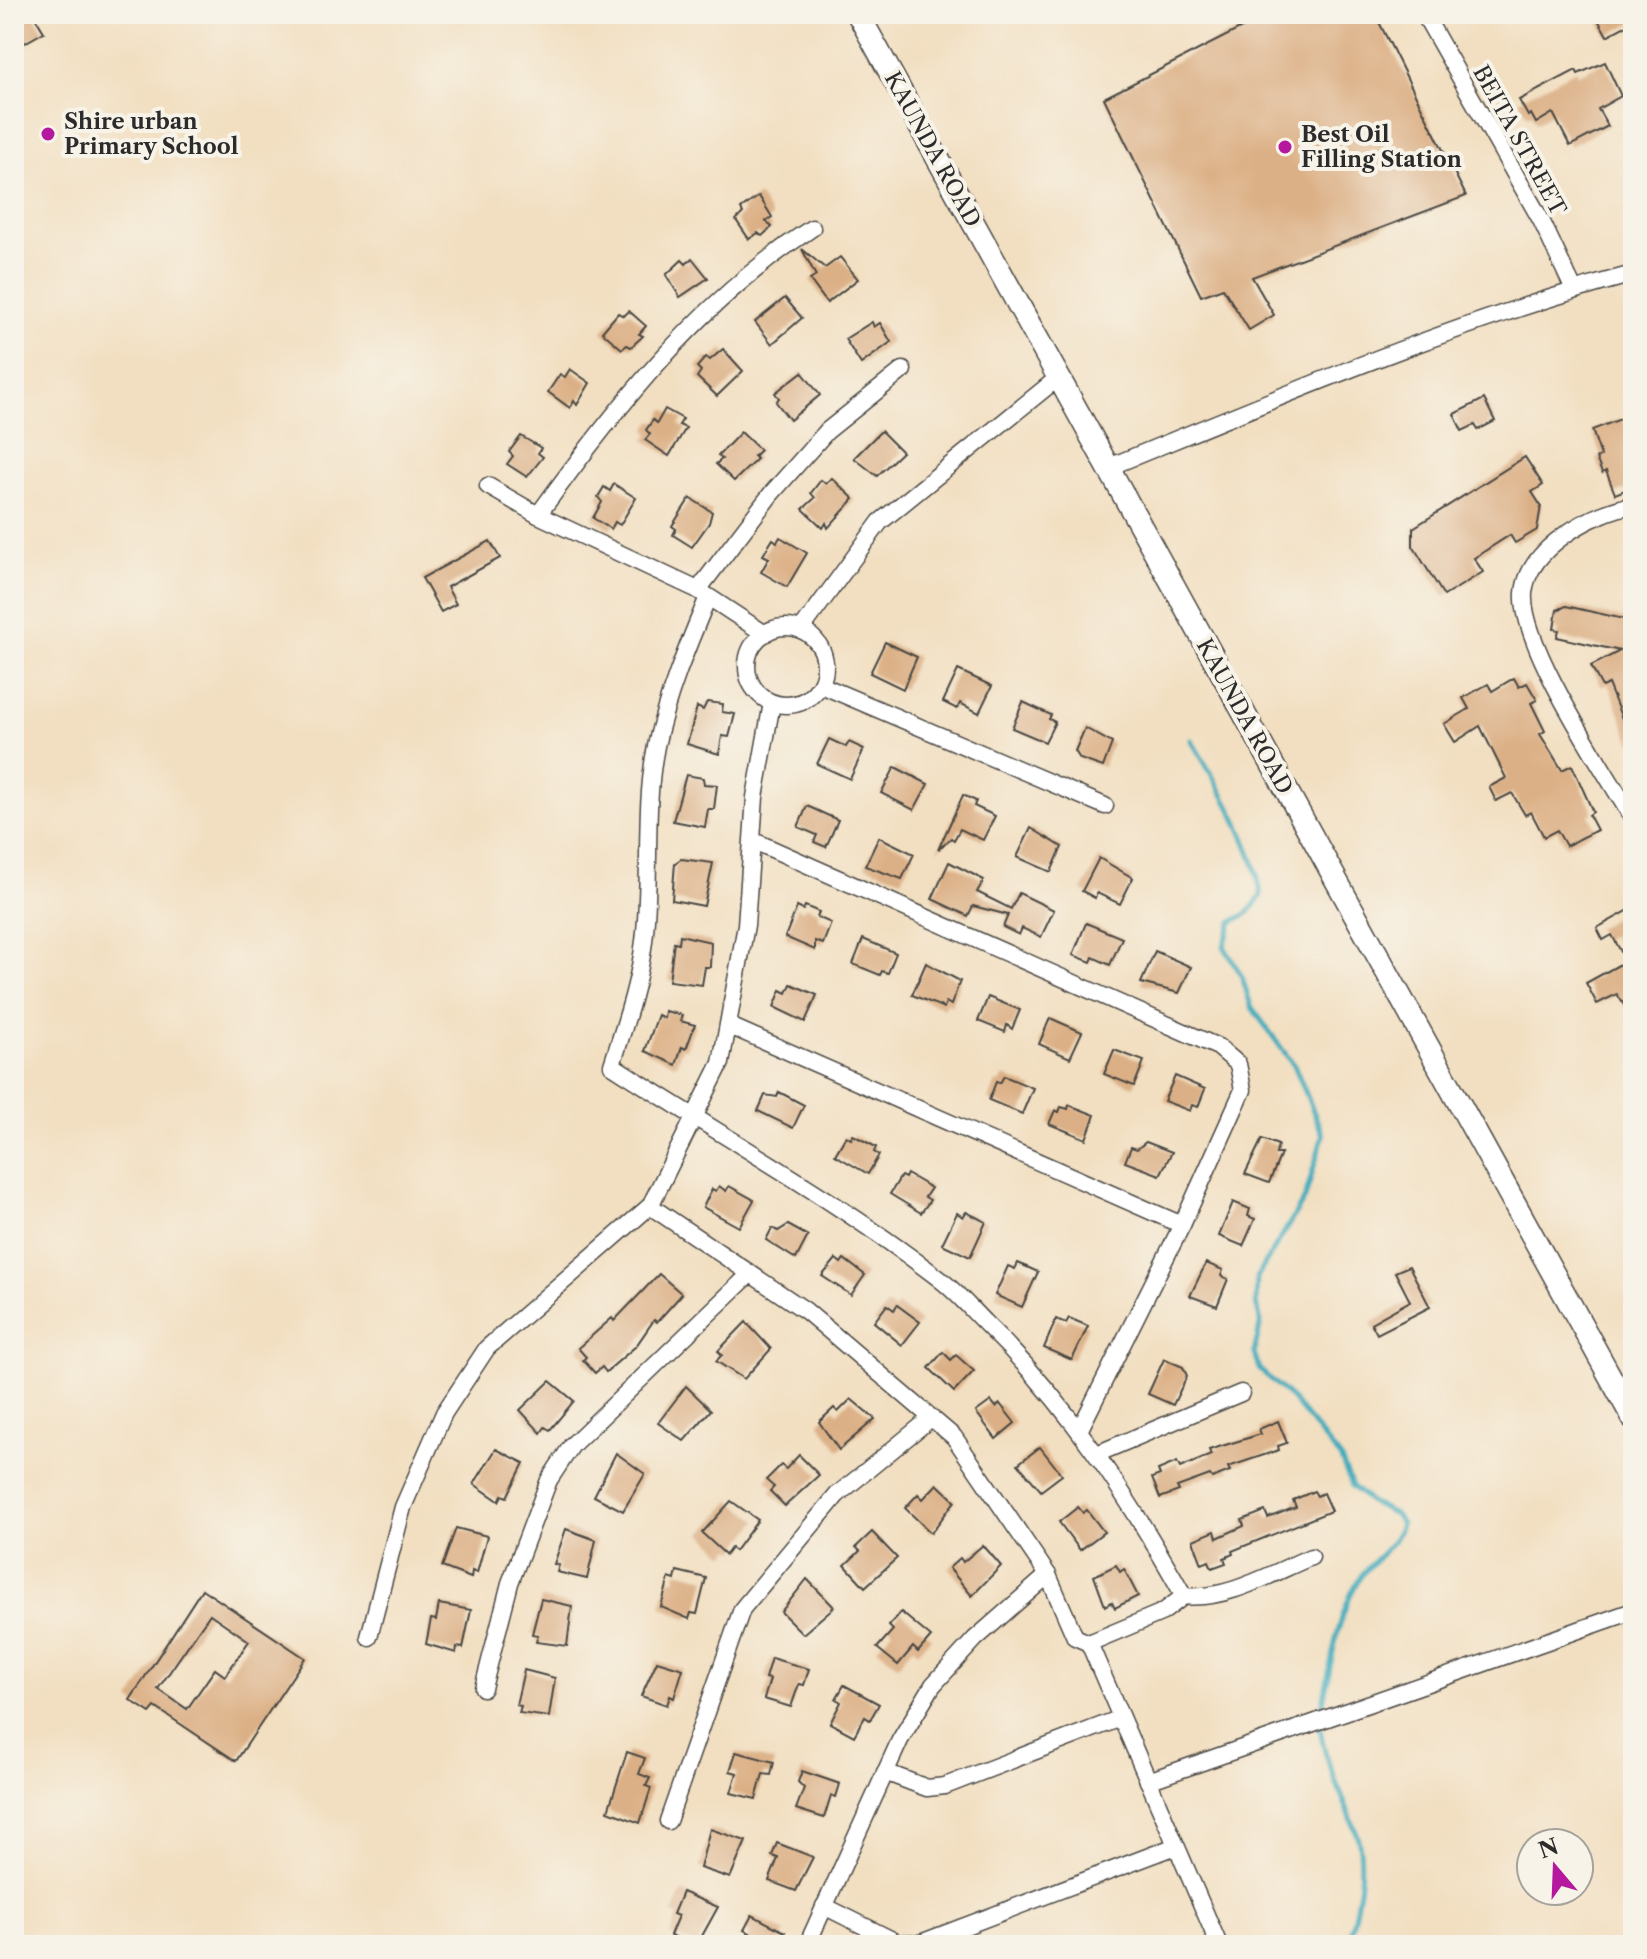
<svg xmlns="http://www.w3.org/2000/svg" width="1647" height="1959" viewBox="0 0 1647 1959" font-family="'Libre Caslon Text',serif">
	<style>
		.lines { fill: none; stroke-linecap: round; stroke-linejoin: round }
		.stream { stroke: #3dabbc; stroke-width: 5 }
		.building { fill: #dcb086; fill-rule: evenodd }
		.street-casing { stroke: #494642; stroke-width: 19 }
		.secondary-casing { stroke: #494642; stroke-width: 25 }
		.street { stroke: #fff; stroke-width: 16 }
		.secondary { stroke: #fff; stroke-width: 22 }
		.poi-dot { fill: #b5179e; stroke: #f7f3e8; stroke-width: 3 }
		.labels { text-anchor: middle; stroke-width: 8; stroke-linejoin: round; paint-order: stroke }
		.poi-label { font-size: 22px; font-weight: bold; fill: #2b2b2b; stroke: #f7f3e8; text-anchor: start }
		.street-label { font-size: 22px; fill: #2b2b2b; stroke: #f7f3e8 }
	</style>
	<rect width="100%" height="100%" fill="#f7f3e8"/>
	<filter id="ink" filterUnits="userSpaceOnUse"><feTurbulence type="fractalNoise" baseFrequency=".0125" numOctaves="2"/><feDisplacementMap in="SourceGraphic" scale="16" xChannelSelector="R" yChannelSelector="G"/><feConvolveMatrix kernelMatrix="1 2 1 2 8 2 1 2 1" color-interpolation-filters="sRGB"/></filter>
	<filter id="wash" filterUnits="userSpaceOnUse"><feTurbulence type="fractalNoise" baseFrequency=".006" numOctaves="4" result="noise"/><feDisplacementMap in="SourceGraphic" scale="32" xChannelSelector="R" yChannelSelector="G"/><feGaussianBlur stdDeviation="1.8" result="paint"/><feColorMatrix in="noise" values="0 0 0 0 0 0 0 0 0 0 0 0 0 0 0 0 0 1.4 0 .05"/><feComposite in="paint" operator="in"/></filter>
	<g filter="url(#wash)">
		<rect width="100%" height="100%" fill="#f2dfc1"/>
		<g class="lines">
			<!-- stream -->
			<g class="stream">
				<path d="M1191,740c26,43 65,105 70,156l-13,17 -16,9 -8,24 18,31 9,29 44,61 28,68 -18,63 -48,79 -1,26 5,19 -7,31 5,16 31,28 50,60 12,29 18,16 25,12 6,9c-4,24 -32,37 -44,59 -23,43 -26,87 -37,134"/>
				<path d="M1320,1726c4,40 27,74 38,113 8,32 -3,74 -10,106"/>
			</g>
		</g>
		<g id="blocks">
			<!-- building -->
			<g class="building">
				<path d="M33,14l11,18 -30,17v-26z"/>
				<path d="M1269,14h106l91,182 -214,81 22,38 -25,15 -26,-42 -22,8 -97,-198z"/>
				<path d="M1595,14h38v8l-26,14z"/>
				<path d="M1605,62l16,34 -23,13 10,17 -38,20 -17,-33 -17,10 -5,-9 -3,2 -9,-16 57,-30 2,4z"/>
				<path d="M759,196l13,21 -6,4 6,6 -10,9 -4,-3 -9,6 -13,-19 7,-7 -2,-4z"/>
				<path d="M802,249l23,19 15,-11 18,22 -31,24 -17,-23 6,-4z"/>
				<path d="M692,258l16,20 -28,19 -14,-22 16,-15 4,4z"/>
				<path d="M785,298l17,20 -30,26 -17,-22z"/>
				<path d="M629,311l17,15 -7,8 4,2 -12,11 -4,-2 -5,4 -20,-17 16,-19 6,3z"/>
				<path d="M872,322l2,5 6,-4 11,19 -30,22 -16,-25z"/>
				<path d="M723,349l20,22 -26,25 -20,-19 4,-6 -4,-4 9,-10 4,3z"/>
				<path d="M570,369l20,14 -13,22 -3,-4 -4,7 -22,-16 12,-18 5,3z"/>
				<path d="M802,372l18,23 -30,25 -14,-18 3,-4 -4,-5z"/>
				<path d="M1484,399l11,22 -17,9 -3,-5 -13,6 -8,-17z"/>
				<path d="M665,409l18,10 -4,6 7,3 -17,28 -24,-16 5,-6 -4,-4 7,-10 4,3z"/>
				<path d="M1623,418l10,26v43l-18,7 -9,-23 -4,2 -6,-15 5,-2 -9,-26z"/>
				<path d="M881,431l21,21 -25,24 -23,-18z"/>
				<path d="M741,432l19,18 -6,6 3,3 -23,22 -18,-17 6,-5 -4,-3z"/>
				<path d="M521,436l20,12 -3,5 5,4 -16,20 -20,-13 6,-8 -4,-4z"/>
				<path d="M1525,457l18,28 -11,7 9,14 -4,24 -22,13 -5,-8 -36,23 9,14 -39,24 -31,-50v-18z"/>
				<path d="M832,478l22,21 -26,29 -2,-5 -3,5 -20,-19 12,-11 -4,-5 10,-13 5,4z"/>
				<path d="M614,484l22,14 -16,27 -5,-3 -4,7 -18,-11 9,-16 -4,-5 6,-10 6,4z"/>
				<path d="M690,498l22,14 -3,11 -17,24 -19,-12 3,-6 -4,-3z"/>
				<path d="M780,537l27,16 -20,34 -26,-15 8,-14 -6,-3 10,-16 4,3z"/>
				<path d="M490,541l10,17 -53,29 9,17 -15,8 -19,-34z"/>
				<path d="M1566,606l67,15v125l-25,-62 -6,3 -11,-21 29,-15 -63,-14 2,-7 -5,-1 3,-19z"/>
				<path d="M885,642l32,15 -14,32 -33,-16z"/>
				<path d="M958,670l34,16 -13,27 -19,-10 -3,6 -14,-7z"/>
				<path d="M1514,678l5,9 8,-4 10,17 -6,3 14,28 -5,3 22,36 10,-5 21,47 -4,3 8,15 -31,16 -9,-16 -13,7 -13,-25 -6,3 -13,-22 -16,8 -7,-14 17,-9 -26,-52 -25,16 -11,-18 25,-15 -6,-11 25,-14 4,7z"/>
				<path d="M707,702l16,2 -1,8 13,2 -6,23 -7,-1 -3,18 -32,-10 10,-37 6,3z"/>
				<path d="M1023,702l28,13 -2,4 6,3 -10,20 -33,-14z"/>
				<path d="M1085,728l27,15 -9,24 -23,-8 -5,-8z"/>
				<path d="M829,739l17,8 3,-5 15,7 -14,30 -33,-15z"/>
				<path d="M895,767l33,17 -14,26 -33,-17z"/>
				<path d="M686,775l17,3 1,6 13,1 -3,24h-6l-3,18 -32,-6z"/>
				<path d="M963,795l13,6 -2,5 21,10 -12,24 -23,-11 -6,11 -3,-2 -13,12z"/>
				<path d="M807,806l31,14 -12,27 -12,-5 3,-7 -19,-8z"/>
				<path d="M1031,828l31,19 -11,25 -34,-15z"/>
				<path d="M879,837l35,17 -12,25 -37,-13z"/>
				<path d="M1099,858l34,20 -13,26 -23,-11 -2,5 -13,-7z"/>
				<path d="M681,859l32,4 -9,43 -32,-6 3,-37z"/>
				<path d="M949,862l35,18 -7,12 34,17 8,-16 35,17 -13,27 -19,-9 -3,7 -16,-8 5,-12 -35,-9 -5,10 -36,-17z"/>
				<path d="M805,906l14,6 -2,5 14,6 -8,21 -8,-3v9l-30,-13 12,-30 6,3z"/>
				<path d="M1633,908v111l-16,-25 -20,10 -11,-21 40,-22 -14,-26 -9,5 -6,-12z"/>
				<path d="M1086,923l36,15 -12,27 -17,-8 -2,5 -18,-7z"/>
				<path d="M680,935l31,7 -1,25h-5l-3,18 -33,-4 5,-39 5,1z"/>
				<path d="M863,939l33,14 -8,20 -6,-2 -2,4 -27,-11z"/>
				<path d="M1155,951l36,16 -12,26 -38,-10z"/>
				<path d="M926,963l34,18 -9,24 -5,-3 -2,6 -32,-13z"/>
				<path d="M791,984l26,11 -12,27 -31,-15 7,-17 6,3z"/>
				<path d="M988,997l32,13 -8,19 -5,-4 -2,7 -27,-11z"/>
				<path d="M665,1011l17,4 -2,6 15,4 -9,24 -4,-2 -6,18 -31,-14 13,-36 6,3z"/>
				<path d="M1050,1018l32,14 -12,26 -31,-14z"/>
				<path d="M1114,1050l30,11 -10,25 -30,-12z"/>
				<path d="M1004,1076l29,12 -11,26 -33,-14 7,-18 4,1z"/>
				<path d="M1175,1076l30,13 -7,18 -6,-2 -2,6 -26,-10z"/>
				<path d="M779,1092l25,13 -11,23 -35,-17 7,-16 12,2z"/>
				<path d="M1069,1105l26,10 -9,24 -37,-15 6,-14 4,2 2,-5 7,2z"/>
				<path d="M853,1135l23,12 -2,5 5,3 -11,19 -33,-19 11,-19 5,3z"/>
				<path d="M1262,1139l16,6 -2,9h5l-12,29 -24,-9z"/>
				<path d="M1146,1142l26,10 -12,23 -35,-13 6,-15 6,2z"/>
				<path d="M907,1174l24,14 -6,9 5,3 -9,13 -31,-19 11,-18 4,2z"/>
				<path d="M719,1186l7,5 3,-5 25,14 -15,27 -36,-20 9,-18 4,2z"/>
				<path d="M1233,1202l17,7 -2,7 7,3 -12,27 -24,-10z"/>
				<path d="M966,1212l20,10 -16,35 -28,-13 15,-31 6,4z"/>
				<path d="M788,1225l20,11 -12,23 -30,-19 6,-12 6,3z"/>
				<path d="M836,1259l5,4 3,-4 21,16 -14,20 -29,-19z"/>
				<path d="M1018,1263l20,9 -16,35 -27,-12 13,-29 7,3z"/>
				<path d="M1206,1263l17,7 -2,6 7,3 -11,27 -27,-10z"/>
				<path d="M1409,1266l21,41 -53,27 -6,-11 39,-22 -15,-29z"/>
				<path d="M659,1274l23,20 -25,28 -3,-2 -18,26 -30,26 -4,-5 -7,6 -12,-13 3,-3 -8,-9 34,-30 2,3z"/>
				<path d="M887,1305l7,5 3,-5 23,17 -18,23 -28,-23z"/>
				<path d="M1069,1318l19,8 -16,34 -28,-12 12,-29 10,4z"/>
				<path d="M746,1322l25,27 -27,30 -28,-18 6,-6 -4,-4z"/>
				<path d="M943,1352l8,8 5,-5 18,16 -20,21 -25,-24z"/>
				<path d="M1164,1359l19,8 4,9 -14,29 -25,-11z"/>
				<path d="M550,1381l24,20 -24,29 -5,-3 -4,6 -21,-23z"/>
				<path d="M686,1386l25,24 -27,31 -26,-18z"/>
				<path d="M851,1399l24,20 -36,31 -20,-28 15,-14 4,4z"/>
				<path d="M991,1401l5,6 4,-3 15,19 -19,16 -20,-27z"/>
				<path d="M1278,1421l9,22 -9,3 1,4 -51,17 2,4 -18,7 -2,-3 -33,12 2,4 -19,7 -8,-20 8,-3 -2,-5 19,-8 3,6 31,-13 -2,-5 52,-16 -2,-5z"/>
				<path d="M1040,1447l22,28 -21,16 -23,-27z"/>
				<path d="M496,1449l28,14 -17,34 -5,-2 -3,6 -25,-17z"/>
				<path d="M616,1453l29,21 -22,37 -29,-15z"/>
				<path d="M799,1455l20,20 -34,31 -15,-15 4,-4 -8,-7 15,-15 5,4z"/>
				<path d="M937,1484l18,17 -24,32 -26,-25 13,-14 5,5z"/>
				<path d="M1314,1491l3,5 6,-3 8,18 -99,40 1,3 -9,4 2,5 -14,5 -3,-7 -7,3 -9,-24 22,-9 2,7 27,-12 -2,-6 23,-9 3,7 28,-11 -3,-7z"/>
				<path d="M731,1501l27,19 -23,31 -4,-3 -5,7 -24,-22z"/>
				<path d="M1078,1507l5,6 4,-3 17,22 -24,18 -21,-28z"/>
				<path d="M456,1528l31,8 -10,37 -5,-2 -1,7 -29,-11z"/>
				<path d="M566,1529l30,11 -9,39 -30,-7 2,-7 -5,-1z"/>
				<path d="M872,1532l25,26 -32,29 -20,-22 15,-14 -4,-4z"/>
				<path d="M983,1545l18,21 -29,30 -23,-28 11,-10 3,4z"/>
				<path d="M1116,1565l4,7 4,-3 14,27 -23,12 -3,-6 -7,4 -11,-30z"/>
				<path d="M677,1571l29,7 -9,36 -6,-1 -2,6 -28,-12 8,-29 6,2z"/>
				<path d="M807,1579l27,28 -31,27 -22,-22z"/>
				<path d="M202,1589l103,69 -69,103 -81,-54 -5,6 -20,-13zM210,1614l39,27 -24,35 -10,-7 -28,40 -29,-20z"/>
				<path d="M541,1599l31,7 -5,40 -31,-4 2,-7 -6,-1z"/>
				<path d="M439,1604l32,6 -8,38 -6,-1 -1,6 -30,-9 5,-25 5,1z"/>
				<path d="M901,1612l30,25 -13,15 -5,-5 -15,18 -21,-17 16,-18 -4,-4z"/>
				<path d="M771,1658l38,11 -5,16 -5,-1 -8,23 -27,-8 6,-20 -5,-1z"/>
				<path d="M657,1661l26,8 -9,29 -4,-2 -3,9 -26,-9z"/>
				<path d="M524,1670l31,8 -6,39 -30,-4 2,-7 -5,-1z"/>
				<path d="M844,1685l35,19 -9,16 -5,-3 -11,19 -24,-13 11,-21 -5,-3z"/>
				<path d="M627,1752l18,6 -6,16 11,4 -4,8 5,2 -11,35 -32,-12z"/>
				<path d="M736,1752l38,10 -3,13 -8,-1 -7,25 -25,-6 6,-20 -7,-2z"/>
				<path d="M802,1771l38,13 -4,13 -5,-2 -7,23 -28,-9 8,-21 -6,-6z"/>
				<path d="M710,1829l36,12 -16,37 -30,-10z"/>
				<path d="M777,1843l36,14 -17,34 -27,-10 9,-23 -6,-2z"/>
				<path d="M682,1892l36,15 -21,38 -27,-10 8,-19 -5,-2z"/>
				<path d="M752,1915l33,17 -7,13h-34l6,-12 -6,-3z"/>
			</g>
		</g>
	</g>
	<g filter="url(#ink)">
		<use href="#blocks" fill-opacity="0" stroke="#494642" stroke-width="2"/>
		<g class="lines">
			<defs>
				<g id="street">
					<path d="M1424,14l117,206 33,70"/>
					<path d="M1109,467c171,-70 345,-145 524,-193"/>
					<path d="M488,486l50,29 160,75 67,44"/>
					<path d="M1633,505c-39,7 -105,42 -109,88 -4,52 81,178 109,226"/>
					<path d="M538,515c78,-108 161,-213 274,-287"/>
					<path d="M698,590l73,-96 56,-63 76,-61"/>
					<path d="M708,597c-20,48 -41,98 -52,149 -13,65 -4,131 -12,195 -5,43 -19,83 -32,124 108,70 222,133 325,212 18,13 33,31 48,46 83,81 143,173 199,273 42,5 88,-23 127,-39"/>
					<circle cx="786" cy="666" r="39"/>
					<path d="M801,630l79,-108 179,-145"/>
					<path d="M821,685l284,121"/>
					<path d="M754,841l464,206 20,17 5,26 -61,135 -102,204"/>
					<path d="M730,1026l452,199"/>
					<path d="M650,1206l156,105 148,126 94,138 27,62 14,6 74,-31 21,-16"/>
					<path d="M1099,1453l142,-60"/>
					<path d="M369,1637l34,-130 41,-94 43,-65 163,-142 71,-143 25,-138 9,-128 17,-94"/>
					<path d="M1089,1643l130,302"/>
					<path d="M483,1688l27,-105 39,-103 23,-35 178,-171"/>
					<path d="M885,1772l42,16 18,-2 176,-68"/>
					<path d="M1148,1781l485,-170"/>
					<path d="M668,1821l74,-212 95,-114 94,-77"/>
					<path d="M824,1906l74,37 20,1 258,-98"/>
					<path d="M807,1945l93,-205 33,-55 42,-46 73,-64"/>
				</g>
				<path id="secondary" d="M858,14l775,1404"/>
			</defs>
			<!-- street casing -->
			<use href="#street" class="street-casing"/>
			<!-- secondary casing -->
			<use href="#secondary" class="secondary-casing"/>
			<!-- street -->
			<use href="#street" class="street"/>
			<!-- secondary -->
			<use href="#secondary" class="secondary"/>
		</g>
	</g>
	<!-- markers -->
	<g class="poi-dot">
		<circle cx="48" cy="134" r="8"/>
		<circle cx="1285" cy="147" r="8"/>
	</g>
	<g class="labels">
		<!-- poi labels -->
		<g class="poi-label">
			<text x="64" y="129">Shire urban<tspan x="64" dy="25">Primary School</tspan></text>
			<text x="1301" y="142">Best Oil<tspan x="1301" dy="25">Filling Station</tspan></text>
		</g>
		<!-- street labels -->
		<g class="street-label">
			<text transform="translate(1520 140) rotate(61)" y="8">BEITA STREET</text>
			<text transform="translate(933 149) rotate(61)" y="8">KAUNDA ROAD</text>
			<text transform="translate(1245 716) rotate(61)" y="8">KAUNDA ROAD</text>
		</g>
	</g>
	<!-- margin -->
	<rect width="1647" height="1959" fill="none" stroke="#f7f3e8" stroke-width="48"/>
	<!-- north arrow -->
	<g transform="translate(1555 1867) rotate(341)"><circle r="38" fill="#f7f3e8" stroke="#a5a39c" stroke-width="2"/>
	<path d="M0-6L14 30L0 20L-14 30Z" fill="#b5179e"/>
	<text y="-12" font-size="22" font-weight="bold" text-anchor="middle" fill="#2b2b2b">N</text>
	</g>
</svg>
